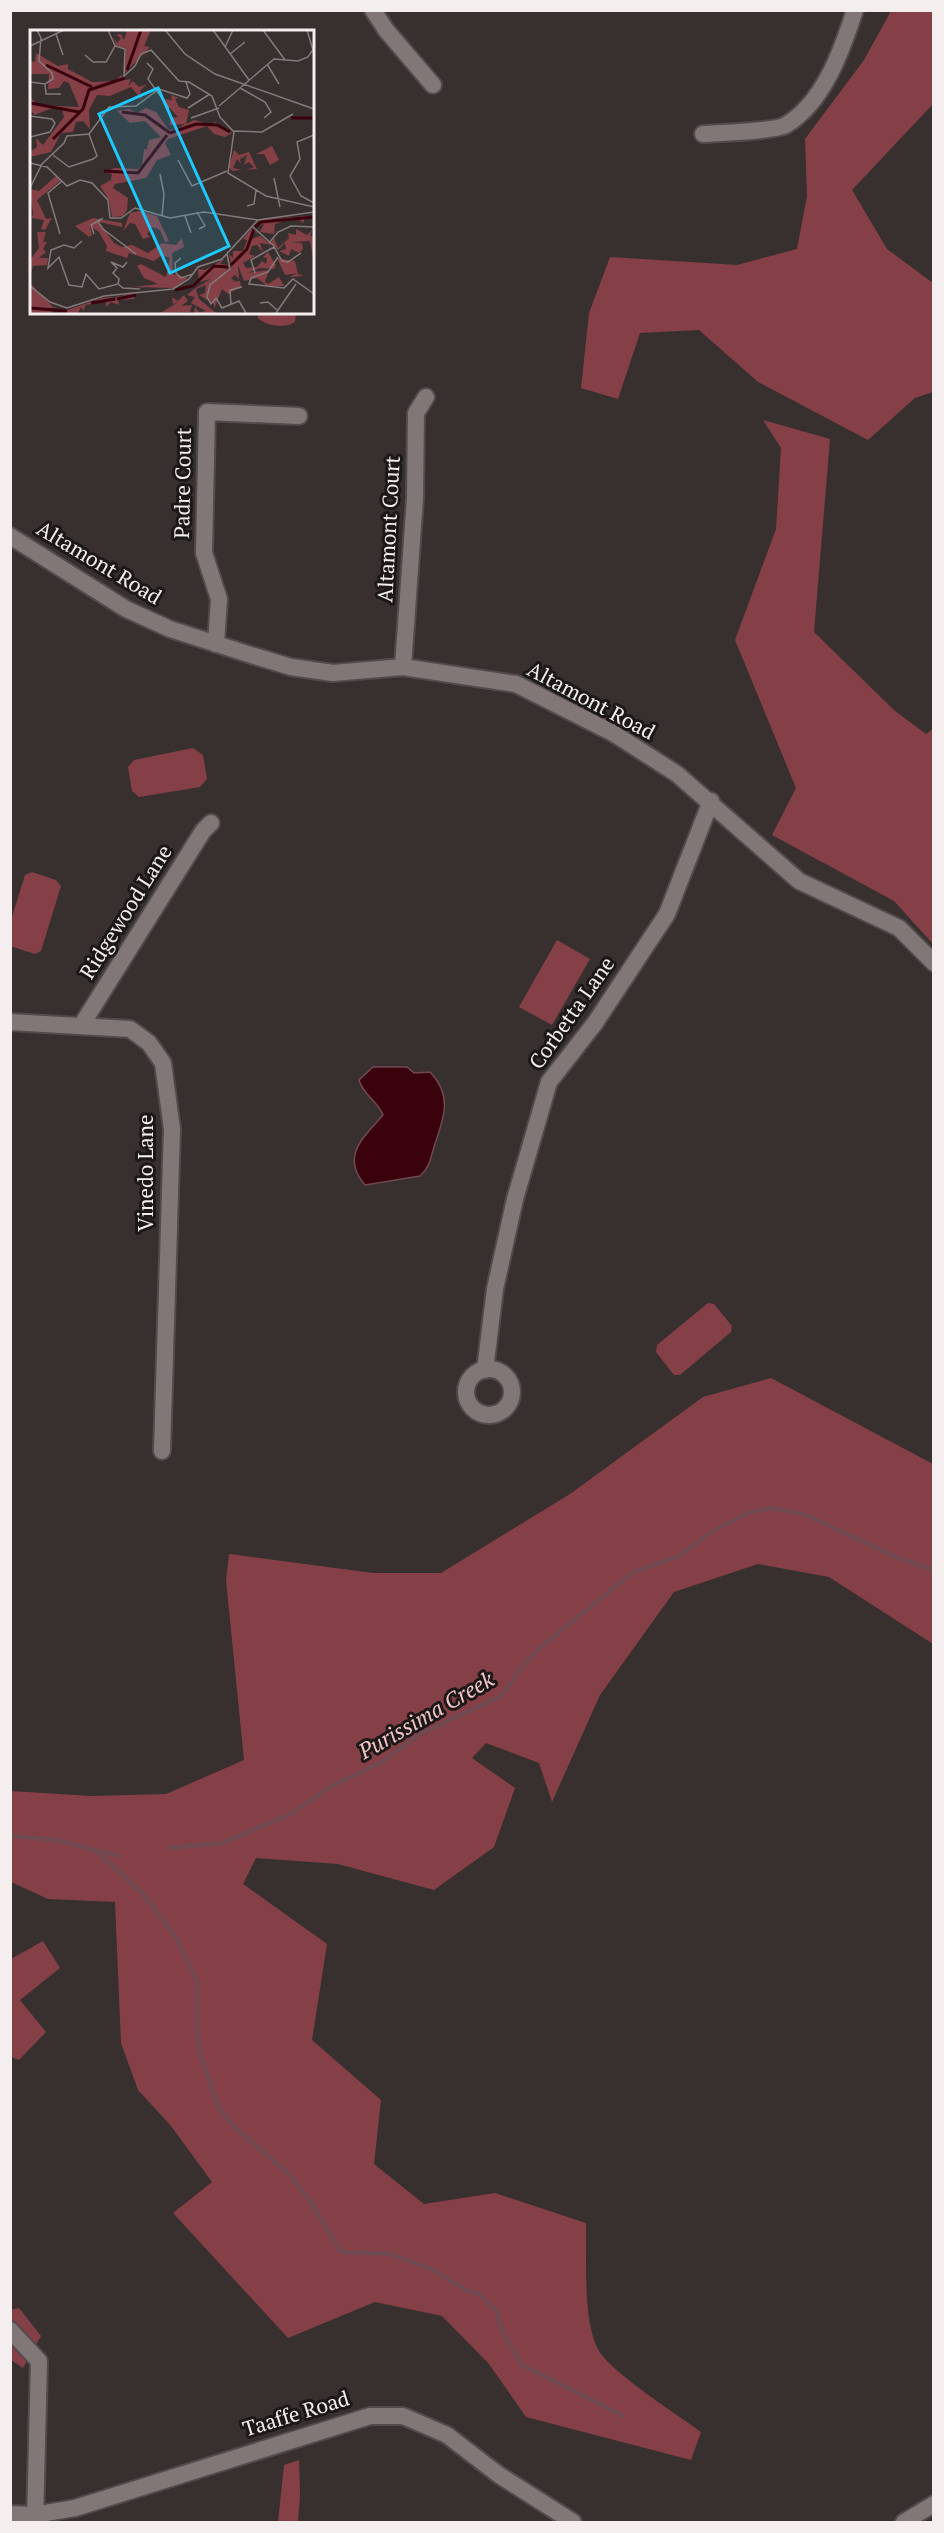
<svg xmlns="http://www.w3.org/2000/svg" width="944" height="2533" viewBox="0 0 944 2533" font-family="'PT Serif',serif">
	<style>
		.green { fill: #854047 }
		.water { fill: #39020d; stroke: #714950; stroke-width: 1.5 }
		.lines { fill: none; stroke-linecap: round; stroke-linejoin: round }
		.stream { stroke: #714950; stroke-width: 4.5 }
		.minor-casing { stroke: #524b4b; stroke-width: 20 }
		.minor { stroke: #827777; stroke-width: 16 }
		.labels { text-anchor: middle; stroke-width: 6; stroke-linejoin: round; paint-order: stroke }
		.street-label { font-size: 21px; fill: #f4eeee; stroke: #1c1818 }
		.water-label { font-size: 22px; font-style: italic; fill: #f4c4c6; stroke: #1c1818 }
		.inset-river { fill: none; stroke: #39020d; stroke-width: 3 }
		.inset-road { fill: none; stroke: #837b7b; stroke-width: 1.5 }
		.view { fill: #1ec9fd; fill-opacity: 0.15; stroke: #1ec9fd; stroke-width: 3 }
		.inset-edge { fill: none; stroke: #f4eeee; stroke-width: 3 }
	</style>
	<rect width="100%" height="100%" fill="#382f2f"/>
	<!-- green -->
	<g class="green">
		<path d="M891,11h42v93l-81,86 35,59 46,34v109l-18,6 -47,42 -110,-58 -59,-52 -59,3 -22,66 -37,-11 8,-75 21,-56 127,8 60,-16 10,-53 -2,-57 59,-79z"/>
		<path d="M258,312h38l-1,10c-10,7 -29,4 -37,-4z"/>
		<path d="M763,420l67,19 -16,193 81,79 31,23 7,-5v215l-39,-43 -122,-66 24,-47 -61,-148 41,-111 5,-81z"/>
		<path d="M193,748l10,7 4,24 -7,8 -61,10 -7,-6 -4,-24 6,-7z"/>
		<path d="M32,872l24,8 5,6 -20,65 -6,3 -25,-8 1,-26 14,-45z"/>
		<path d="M557,940l33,19 -38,66 -33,-18z"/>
		<path d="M708,1303l6,1 18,22 -1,6 -51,43h-6l-18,-23 1,-7z"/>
		<path d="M771,1378l162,86v180l-104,-67 -71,-13 -84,28 -74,103 -48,107 -13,-39 -53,-20 -14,15 43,30 -21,59 -60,43 -96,-26 -82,-6 -13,26 84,60 -15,96 69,60 -7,64 50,40 71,-11 91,30c1,34 -4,99 13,128 13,22 79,64 102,81l-10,28 -165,-43 -37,-53 -47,-48 -67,-14 -87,36 -115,-125 39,-31 -41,-56 -33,-36 -17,-47 -6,-141 -67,-3 -37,-17v-91l80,5 75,-2 78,-34 -18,-180 3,-26 144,19h68l129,-79 133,-97z"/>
		<path d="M43,1941l17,27 -40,32 26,32 -27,28 -8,-3v-98z"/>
		<path d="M19,2308l22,28 -18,32 -12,-8 -1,-50z"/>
		<path d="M299,2460l1,35 -2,27h-20l6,-57z"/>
	</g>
	<!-- water -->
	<path class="water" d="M373,1067h34l7,6 16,-1c24,25 13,47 4,75 -4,13 -4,20 -14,29l-55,9c-25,-29 -1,-48 18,-70 -6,-15 -20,-20 -24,-35z"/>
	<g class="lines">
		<!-- stream -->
		<g class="stream">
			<path d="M10,1836l46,4 63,16"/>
			<path d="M169,1848l53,-5 69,-29 39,-27 52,-25 36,-27 83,-39 23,-32 17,-17 91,-74 47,-17 35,-26 36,-18 23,-4 33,7 92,43 36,12"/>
			<path d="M95,1850l47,43 34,44 21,45v46l3,26 19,54 14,18 56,48 21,27 31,51 50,2 42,16 32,20 15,4 17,18 6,21 19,32 101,51"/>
		</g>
		<defs>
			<g id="minor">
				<path d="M373,10l13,20 47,55"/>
				<path d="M703,134c16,-1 73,-3 83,-9 38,-23 56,-75 69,-115"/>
				<path d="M10,536l116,73 44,20 81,26 40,12 42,6 70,-6 113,17 97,49 64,41 122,107 100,47 35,35"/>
				<path d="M216,644l3,-45 -15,-46 3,-141 92,4"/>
				<path d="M403,667l12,-169 1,-85 10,-16"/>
				<path d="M10,1022l120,7 19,14 14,20 9,66 -10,322"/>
				<path d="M81,1026l122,-195 8,-8"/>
				<circle cx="489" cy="1392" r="23"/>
				<path d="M485,1370l10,-81 20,-90 34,-117 46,-59 72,-109 44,-113"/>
				<path d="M10,2330l29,31 -4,161"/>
				<path d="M10,2514l24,1 41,-7 295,-92h33l44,19 52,40 74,47"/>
				<path d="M904,2522l30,-18"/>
			</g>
		</defs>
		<!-- minor casing -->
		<use href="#minor" class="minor-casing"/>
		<!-- minor -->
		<use href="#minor" class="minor"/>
	</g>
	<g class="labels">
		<!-- street labels -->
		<g class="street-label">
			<text transform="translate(183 483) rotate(-89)" y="7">Padre Court</text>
			<text transform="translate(389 529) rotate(-87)" y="7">Altamont Court</text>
			<text transform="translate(99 563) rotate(31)" y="7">Altamont Road</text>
			<text transform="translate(591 701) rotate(28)" y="7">Altamont Road</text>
			<text transform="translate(126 912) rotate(-58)" y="7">Ridgewood Lane</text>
			<text transform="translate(572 1013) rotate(-55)" y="7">Corbetta Lane</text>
			<text transform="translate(146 1173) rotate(-90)" y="7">Vinedo Lane</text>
			<text transform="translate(296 2414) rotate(-17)" y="7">Taaffe Road</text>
		</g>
		<!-- water labels -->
		<g class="water-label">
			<text transform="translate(426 1715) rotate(-30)" y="8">Purissima Creek</text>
		</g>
	</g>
	<!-- overview -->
	<g transform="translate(30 30)">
		<rect width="284" height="284" fill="#382f2f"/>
		<path d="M97,0h24l-7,16 6,1 -26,27 2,-26 -10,-2 -3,-10 4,7 4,-5 -5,-3 5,-1 3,6zM6,23l22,13 10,-2v5l24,13 23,-1 6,-6 5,5 5,-1 -3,7 5,-5 6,6 8,-3 -7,7 2,9 -11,-13 -21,9 -13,-1 -8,15 1,19 -7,-8 -7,1 -3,10 -12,1 -10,19 -21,5 1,-6 6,-4 -1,-9 7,7 21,-28 -2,-7 -10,-2 -17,7 -5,-5v-13l8,8 41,2 -10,-24 -5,-2 -5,7 -11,1 1,-15h-19v-13l5,1zM141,65l8,3 -4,1 4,8 10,3 -3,14 8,-4 17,5 4,-3 17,11 -7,4 -11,-3 -7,-8 -39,13 -3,4 6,12 -14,5 -11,18 -31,6 -2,4 15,10 -1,12 -4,6 -11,1 -3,-17 -9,-14 11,-6 1,-6 -8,-2 11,-4 23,1 4,-4 2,-16 6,1 -3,-1 2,-9 12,-3 -16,-16 -15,2 -13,-12 12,-2 8,4 9,-5 10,4 13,18 8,-1 8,-5 -15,1v-7l8,-1 -17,-18 11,1zM242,116l7,14 -9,5 -6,-11h-8zM204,120l5,5 10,-3 8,17 -11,1 8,-3 -5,-5 -5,3 3,-10 -7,4 1,5 -7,-9 3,4 -4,9 9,2 -10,1 -3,-4zM26,146l4,5 -23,19 9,19 6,-1 -7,12 -4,-1 3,-9 -12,-2 -2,4 3,-8 -3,-25 9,2zM109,181l18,5 12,25 -4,1 -5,-12 -7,-3 -6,7 3,3 -7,2 -8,-15 -5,-1 -7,8 7,-18zM276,186l-3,7 -7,-6 -21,7 -1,10 -14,-2 4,-8 -10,3 6,-7zM63,188l29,5v4l-23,-5 15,21 8,4 10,-2 16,8 14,-10 14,2 6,-7 2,9 -12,6 1,21 15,4 -14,10 -41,-1 25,-3 -14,-6 -7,-12 4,-2 25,13 4,-19 -8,-3 -8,6 -25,-8 -2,5 -21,-7 1,-5 -8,-14 -9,-6 2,9 -3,2 -14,-11zM222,198l7,6 -6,-3 -1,8 8,-3 12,9 -12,-2 3,10 -6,-8 -5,1 -3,8 6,2 -12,7 3,5 11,-1 5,-6 4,3 1,-6 -4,-1 5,-5 8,13 -2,4 -14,-1 -13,5 22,-3 -4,12 3,2 11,-7 5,9h-17l-10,-8 -13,3 -6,-16 1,14 -4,-4 -4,3 4,3 -6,1 11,-1 1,6 -13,7 -6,-5 -8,20v-5l-15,-9 6,-2 1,-8 -10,4 3,10 17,14h-22l1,-6 4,5 7,-1 -15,-8 4,-6 -8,-2 7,-6 17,-10 -12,3 -1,-13 7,1 19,-11 -4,5 10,1 -5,8 7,-6 -3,-13 4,4v-7h10l4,-11 -4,-1zM266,199l11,6 6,-6 -3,6 3,2v21l-3,-17 -19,1 11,1 1,6 -4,4 -8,-4 -2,7 -10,-5 7,-2 -1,-6 -7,7 -7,-7 3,-5 4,10 11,-10 -1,-5 8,2zM7,202h9l-3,10h4l-4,7 3,3 -7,6h9l-1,7 -14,1 -3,10v-16l9,-12zM247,228l18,3 3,13 6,2 -15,1 9,-4 -13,2zM0,253l22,23 14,7 -14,-6v6h-22zM105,263l-1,6 -16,1 1,5 -8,-3 -5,5v-5h-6l-14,3 -3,6 -2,-4 -3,6h-11v-3l35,-12 12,-1 1,4 1,-4zM154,265l4,6 -7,5 11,-1 -2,7 -30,1 19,-11 -6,2 -1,-7 6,4z" fill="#854047"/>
		<path class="inset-river" d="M16,35l46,22M97,40l14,-40M0,73l49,9M92,82l23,3 25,18M261,88h23M140,103l26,-9 21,1 13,7M23,109l30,-30 6,-19 36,-12M74,141l34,2 29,-38M225,197l6,-5 53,-5M201,235l16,-16 7,-20M145,260l18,-4 21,-20 14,1M87,269l19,-4M61,273l24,-4M0,278l37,3"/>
		<path class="inset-road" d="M78,0l7,16 10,3 -1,27 11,-10 6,-12 10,-4 28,31 10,1 23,14 8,21 14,15 -6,41 38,23 48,11M135,0l20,24 30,20 99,35M183,0l36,50M233,0l22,30M277,0l6,20M26,4l7,21M0,16l34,-16M195,17l8,-17M200,24l15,-12M55,25l8,7h13l9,-16M117,33l6,6 -5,10 21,29M237,34l12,20M0,52l15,2 8,-5 -1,-6 -13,-12 2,-23 -4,-8M15,54l1,10h15M210,58l25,14 6,10 -7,6M189,76l55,-47 24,2 10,-4 6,-9M158,78l22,-14M0,86l22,3 3,4 -5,9 -20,5M161,88l28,-10M204,101l28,1 31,-18M284,105l-17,7 3,17 -10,17 11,20 13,7M23,125l16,12 24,-8 4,-3 -8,-22M148,130l14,26 35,-15M0,133l17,4 20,19 13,-6 12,3 16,17 2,18h11l14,-10 35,10 34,-6 54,8M130,144l4,20 -2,22M244,148l6,29M0,158l12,-24 22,-21 3,-7 22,-2 20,-27 27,-1 23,-17 28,9 3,-4 -4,-12M217,176l7,-2 2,-14M167,182l8,14 -6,3M155,186l6,17M73,188l-5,4 5,7 33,25M223,197l20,18 9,16 6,1 13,-9M30,204l-12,-41 14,-12M64,204l-3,-9 10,-6M52,211l-8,7 -10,-3 -13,5 -3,18 11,-11 10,28 13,2 4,-13 13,15 19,-5M239,213l9,-11 13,-6 23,1M197,224l3,15 -20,16 -3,12 4,7 5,-6 6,10 17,-7 7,12M248,227l-10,15 -17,6 -2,6 35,4 9,-9 21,15M151,228l-6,5 1,10 5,5 12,-4M225,243l-4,-13 23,-13M88,254l1,-5 -6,-6 4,-5 -6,-6 12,5 4,-5M88,254l5,4 17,1M0,256l20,16 17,6 37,-12 69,-7 16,-10 9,-12 24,-8 36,-39 56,-8M230,273l8,-1 9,8M201,275l-1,-15 12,-3M246,283l20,-29"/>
		<path class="view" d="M128,58l71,158 -59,27 -71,-159z"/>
		<rect width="284" height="284" class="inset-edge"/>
	</g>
	<!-- border -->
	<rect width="944" height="2533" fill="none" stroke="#f4eeee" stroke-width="24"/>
</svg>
